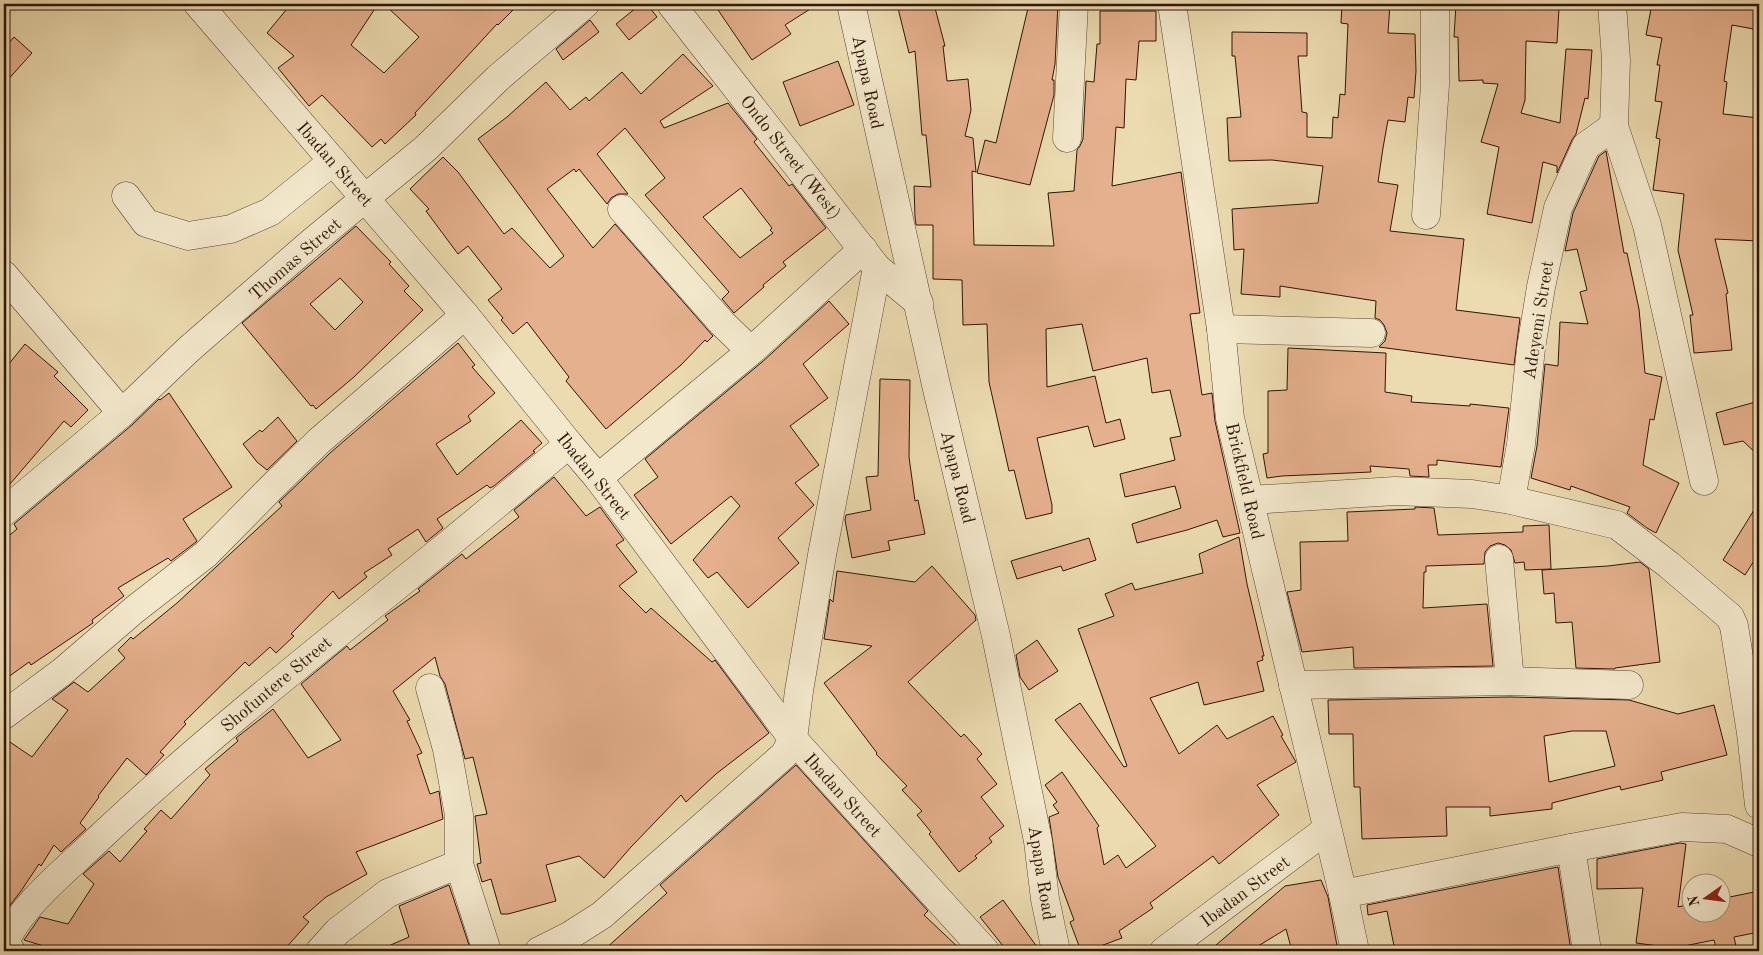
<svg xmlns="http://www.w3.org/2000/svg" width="1763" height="955" viewBox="0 0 1763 955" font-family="'Old Standard TT',serif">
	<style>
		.building { fill: #e5b08d; stroke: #2f1508; fill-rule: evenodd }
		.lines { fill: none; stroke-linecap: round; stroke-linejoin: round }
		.minor-casing { stroke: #5e4632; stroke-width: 29 }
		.minor { stroke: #f3e8cc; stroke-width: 28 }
		.labels { text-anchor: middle; stroke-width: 4; stroke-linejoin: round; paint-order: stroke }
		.street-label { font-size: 18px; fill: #2f1508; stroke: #f3e8cc }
	</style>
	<rect width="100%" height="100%" fill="#ecdbb0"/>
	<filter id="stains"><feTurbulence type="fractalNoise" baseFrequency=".004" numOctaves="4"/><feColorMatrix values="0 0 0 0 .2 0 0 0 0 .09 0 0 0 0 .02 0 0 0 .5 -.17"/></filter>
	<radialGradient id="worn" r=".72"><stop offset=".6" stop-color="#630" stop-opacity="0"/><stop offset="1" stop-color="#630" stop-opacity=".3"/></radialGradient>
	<!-- building -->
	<g class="building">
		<path d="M291,4h87l-27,41 33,28 35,-36 -35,-33h135l-21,21 -1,-1 -82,89 1,2 -31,29 -4,-5 -9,8 -50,-52 -13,11 -31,-38 16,-12 -27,-23z"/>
		<path d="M641,4h6l10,13 -28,23 -13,-16z"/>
		<path d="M714,4h104l-33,21 6,9 -39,26z"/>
		<path d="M897,4h37l11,42h-2l4,35 21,-2 3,31 -6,26 8,2 3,34 -4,-1 2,74 80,1 -6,-53 26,-2 3,-41 3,-4 3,-7 3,-58 8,1 3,-38h3v-33h56v30h-17l-3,39 -10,-1 -2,49 -8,-1 -4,59 69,-14 19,141 -10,1 12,81 10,-2 3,28 25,112 -17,4 -6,-17 -30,10 -50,13 -5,-19 49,-16 -6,-22 -50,11 -5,-23 55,-14 -5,-22 11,-2 -11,-46 -18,3 -5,-35 -54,13 -11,-47 -36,5 1,58 48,-11 11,47 14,-4 5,20 -31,8 -6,-21 -51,12 15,67v8l-26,6 -12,-49 -5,1 -20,-89 -2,-58 -24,1 -1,-45 -29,-1v-54h-17l-1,-8 -1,-31 17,1 -5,-52h-4l-7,-84 -6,2z"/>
		<path d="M1029,4h29l-3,60 -3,16h2v15l-24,90 -53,-12 8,-33 11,3z"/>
		<path d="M1342,4h48l-2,29 27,1 1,37 -2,27 -6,-1 -3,25 -17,-2 -5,28 -5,34 20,3 -8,46 74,8 -8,71 64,8 -6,47 -135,-18 6,-6 2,-8 -3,-8 -4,-5 -5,-2 1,-17 -96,-15v11l-39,-3 3,-45 -10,1 -2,-41 86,-6 5,-37 -51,-6 -43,1 -2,-43 14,-1 -6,-61h-3v-24l75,1v23h-9l4,56 5,1v24l25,1 1,-21 5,1 2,-24 5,1 3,-71 -7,-1z"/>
		<path d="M1456,4h37l66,4 -2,35 -31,-2 -1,59 -4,13 39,10 6,-74 26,1 -4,49 -3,-1 -9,36 -4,6 -15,33v-7l-14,-4 -11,61 -45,-9 12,-67 -18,-5 17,-58 -15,-1v-3l-24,1 -1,-44h-4z"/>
		<path d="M1652,4h107v26l-27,-5 -8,56 3,1 -4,32 36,4v123l-44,-2 13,54 -2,1 6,56 -38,3 -4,-38h3l-15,-65 6,-56 -31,-4 7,-51 -4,-1 6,-36 -7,-1 5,-36h-3l5,-27 -16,-3z"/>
		<path d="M590,20l9,12 -36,28 -7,-11z"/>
		<path d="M14,37l18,16 -28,31v-35z"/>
		<path d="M683,54l30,32 -53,35 4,7 64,-25 29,36 -3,3 35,44 3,-2 34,44 -43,34 3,4 -23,19 1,2 -30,26 -12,-14 7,-7 -84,-97 20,-17 -40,-50 -28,26 31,40h-10l-7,4 -4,6 -28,-35 -3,3 -2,-3 -27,20 46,59 22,-24 98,112 -6,6 -2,-2 -24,25 -75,64 -40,-48 3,-4 -42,-55 -14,12 -12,-14 2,-2 -15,-18 14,-11 -34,-43 -10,8 -32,-43 3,-2 -19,-20 33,-32 15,15 46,62 8,-6 38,40 14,-12 -86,-117 29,-22 39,-35 24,28 16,-13 3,4 33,-29 19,22zM741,188l31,40 -2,2 3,3 -33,25 -37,-41z"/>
		<path d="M838,61l16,44 -54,21 -17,-44z"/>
		<path d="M1606,151l18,102h3l12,56 6,64 17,4 -8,43 -4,-1 -7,46 36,18 -23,50 -9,-5 -20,-15 3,-6 -59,-21 -1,4 -39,-12 6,-32 8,-82 13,2 2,-44 28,2 -8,-32 7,-2 -10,-41 -12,2 8,-38 26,-57z"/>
		<path d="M356,226l35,36 -2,2 20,22 -5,5 19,19 -69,67 -38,32 -3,-4 -2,1 -69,-83zM340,278l23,24 -28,28 -25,-26z"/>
		<path d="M829,301l20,23 -46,40 25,34 -38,28 29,39 -24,18 19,22 -36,33 21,25 -51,45 -31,-36 -9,6 -15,-18 47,-54 -9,-10 -60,48 -37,-49 24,-18 -13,-18 116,-96z"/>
		<path d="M458,343l17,22 -3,2 23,26 -27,23 3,5 -35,23 21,31 64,-55 21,23 -9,8 2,1 -41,34 -4,2 -3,-3 -50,34 6,9 -17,14 -8,-13 -30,20 4,6 -28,18 3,4 -28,22 -6,-8 -42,43 3,2 -18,17 -6,-6 -21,19 -4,-4 -61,60 2,2 -26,28 4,3 -18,20 -19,-17 -29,38 1,1 -19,26 6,6 -25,23 -7,-7 -13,21 -2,-2 -18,27 -17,22v-175l28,19 36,-47 -16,-11 22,-17 14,10 37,-34 -7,-8 13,-13 2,2 44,-36 105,-97 -3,-4 51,-49z"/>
		<path d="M25,344l33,28 -4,4 34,34 -17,17 -7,-6 -60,70v-121z"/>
		<path d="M1288,348l98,5 -1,39 27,4 -1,6 59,4v-2l39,4 -8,59 -64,-7v5h-9l1,12 -19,-1 -1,-7 -39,-3 1,6 -89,4 -15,2 -4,-24 5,-1v-62l19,-1z"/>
		<path d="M880,379l30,1 -1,77 6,44 3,-1 7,34 -37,7 2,9 -38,8 -7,-38 1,-5 25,-5 -5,-33 12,-1z"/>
		<path d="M169,393l63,94 -49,32 14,22 -1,1 -25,19 -3,-3 -50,30 6,8 -32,24 1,3 -62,42 -2,-3 -25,18v-140l13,-11 -3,-5 118,-99 27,-26 1,1z"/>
		<path d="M1759,401v55l-16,-15 -19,4 -8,-32z"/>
		<path d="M278,417l19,24 -30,29 -10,-8 -14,-18 17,-14 2,2z"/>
		<path d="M554,477l32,39 14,-9 24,33 -8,5 21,27 -18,14 27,27 5,-5 61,54 3,-2 54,73 -53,41 -30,28 -5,-7 -50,52 -27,31 -25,-22 -33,9 10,36 -48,13h-7l-10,-35 -9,3 -5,-18 4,-1 -6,-47 12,-2 -14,-57 -8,2 -20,-75 -5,-8 -5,-19 -42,34 17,29 -3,1 15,32 -5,2 13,39 9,-3 4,28 -87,33 11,22 -41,23 -23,20 6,5 -26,29h-223l-36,-11 16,-23 28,7 26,-40 -11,-10 26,-23 11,11 27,-31 -3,-2 17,-19 10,9 39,-44 -5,-6 33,-28 -2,-3 37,-29 35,49 33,-18 -40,-56 46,-38 3,4 38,-30 -3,-4 35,-25 -2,-2 44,-35 4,5 53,-42 -5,-7z"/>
		<path d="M1759,502v51l-14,22 -22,-15z"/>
		<path d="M1415,507l19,1 4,27 85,-3v-6l26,-1 2,44 -26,1 -1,-8 -9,1 -4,-13 -6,-5 -7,-2 -8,3 -5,6 -1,12 -58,2v6h-2l-1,36 64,-4 6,62 -139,2 -1,-21 -51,5 -15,-60 14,-2 -1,-48 48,-1 -1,-29 68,-3z"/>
		<path d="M1239,537l8,47 17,72h-2l1,4 -6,2 7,29 -60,14 -6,-23 -48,16 29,56 38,-29 10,14 46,-23 10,19 -2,1 15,26 -39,23 22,30 -60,49 -6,-8 -63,47 3,5 -34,23 3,7 -35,13h-6l-11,-29 4,-2 -16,-43 -9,-60 10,-4 -6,-8 4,-3 -12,-17 17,-13 37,54 -2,2 7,37 14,-10 8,13 30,-22 -101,-126 25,-17 44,64 3,-1 -49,-137 36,-13 -9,-22 27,-11 3,7 68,-17 -4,-19z"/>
		<path d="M1089,538l7,22 -33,11 -2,-5 -44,13 -6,-18z"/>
		<path d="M1640,562l9,7 11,93 -45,6v1l-39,-1 -4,-46 -16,1 -2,-30 -10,1 -2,-24 66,-4z"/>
		<path d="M932,566l43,49 1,5 -68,62 53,55 3,-3 18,20 -5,5 20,25 -16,13 23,29 -15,12 3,4 -17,14 2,2 -18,14 -30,-38 2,-2 -14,-17 5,-4 -20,-21 5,-4 -31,-32 1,-1 -53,-70 48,-37 -48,-7 6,-40 3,3 4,-31 78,11z"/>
		<path d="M1037,640l21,31 -29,19 -9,-13 -4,-22z"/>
		<path d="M1510,697l119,3 49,14 36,-9 13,50 -66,17 2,8 -42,10 -1,-4 -68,17v6l-62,7v-9h-44l1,29 -85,3 -2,-52h-6l-1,-53h-24l-1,-34zM1572,731h34l9,35 -66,16 -5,-46z"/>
		<path d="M796,765l132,146 -4,4 38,36h-359l64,-58 -7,-8z"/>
		<path d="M1680,843l6,1 -8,63 12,-3v8h30v-13l39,-8v41l-25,5 3,14h-20l-3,-11 -40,8 -38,-5 7,-55 -46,1v-30z"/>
		<path d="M1558,867l13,84h-60l-1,-5 -23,5h-92l-8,-40 -19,4 -1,-10z"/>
		<path d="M1321,880l7,17 10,54h-46l-6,-22 -36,22h-41l76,-65z"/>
		<path d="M449,885l22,66h-94l32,-14 -10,-31z"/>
		<path d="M1003,900l37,51h-33l-27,-34z"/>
	</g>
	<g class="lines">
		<defs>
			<g id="minor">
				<path d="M198,4l267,311 104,129 29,34 195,261 192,212"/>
				<path d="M671,4l206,264 42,35"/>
				<path d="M851,4l86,385 59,247 42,205 7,58 11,52"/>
				<path d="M1172,4l49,325 9,89 113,476 12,57"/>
				<path d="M1612,4l4,56 -2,66 33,99 57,256"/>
				<path d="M1067,138l7,-134"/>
				<path d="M126,196l20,27 42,13 43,-7 39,-17 63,-51"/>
				<path d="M622,209l100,114 29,28"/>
				<path d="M1426,215l9,-130v-81"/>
				<path d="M4,275l118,138"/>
				<path d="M1221,329l150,4"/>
				<path d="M598,478l153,-127 112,-102"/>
				<path d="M1250,500l145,-9 77,3 39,6 106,25 52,40 61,52 4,9 17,107 8,72"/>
				<path d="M1511,500l10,-56 10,-96 10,-61 17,-79 28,-62 28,-20"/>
				<path d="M4,512l118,-99 67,-64 123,-107 114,-94 72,-70 87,-74"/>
				<path d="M1499,559l11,122"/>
				<path d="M1293,685l217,-4 119,4"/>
				<path d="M430,688l17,61 12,66v49l28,87"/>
				<path d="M4,715l58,-43 72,-62 72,-56 65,-66 48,-47 146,-126"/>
				<path d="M1571,848l16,103"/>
				<path d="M1343,894l228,-46 111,-21 45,2 32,14"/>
				<path d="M11,951l-6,-7c10,-33 64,-77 90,-102 107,-101 224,-193 339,-286 45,-37 90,-74 135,-112"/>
				<path d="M320,951l18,-20 50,-38 71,-29"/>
				<path d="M539,951l30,-15 33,-21 182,-160 9,-16 6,-48 23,-136 55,-287"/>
				<path d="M1164,951l162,-121"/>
			</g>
		</defs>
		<!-- minor casing -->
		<use href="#minor" class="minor-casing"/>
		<!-- minor -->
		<use href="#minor" class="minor"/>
	</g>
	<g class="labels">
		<!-- street labels -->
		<g class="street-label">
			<text transform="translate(868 82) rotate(78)" y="6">Apapa Road</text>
			<text transform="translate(791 157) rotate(52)" y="6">Ondo Street (West)</text>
			<text transform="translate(335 164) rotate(49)" y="6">Ibadan Street</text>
			<text transform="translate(295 259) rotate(-41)" y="6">Thomas Street</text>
			<text transform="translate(1538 320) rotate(-81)" y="6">Adeyemi Street</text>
			<text transform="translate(594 476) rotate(51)" y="6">Ibadan Street</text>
			<text transform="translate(958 477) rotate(76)" y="6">Apapa Road</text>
			<text transform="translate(1245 481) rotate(77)" y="6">Brickfield Road</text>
			<text transform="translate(276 684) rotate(-40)" y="6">Shofuntere Street</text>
			<text transform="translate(843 795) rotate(48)" y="6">Ibadan Street</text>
			<text transform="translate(1042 873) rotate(81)" y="6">Apapa Road</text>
			<text transform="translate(1245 891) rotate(-37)" y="6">Ibadan Street</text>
		</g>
	</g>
	<!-- margin -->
	<rect width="1763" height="955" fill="none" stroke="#ecdbb0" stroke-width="20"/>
	<rect x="5" y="5" width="1753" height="945" fill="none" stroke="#2f1508" stroke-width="2.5"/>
	<rect x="10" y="10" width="1743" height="935" fill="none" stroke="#2f1508"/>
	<!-- north arrow -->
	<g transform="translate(1706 898) rotate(256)"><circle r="24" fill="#f3e8cc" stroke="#a5947e"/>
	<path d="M0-4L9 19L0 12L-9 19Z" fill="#8f2418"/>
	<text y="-8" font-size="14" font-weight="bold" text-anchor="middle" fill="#2f1508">N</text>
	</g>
	<rect width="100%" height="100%" filter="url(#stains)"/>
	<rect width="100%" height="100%" fill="url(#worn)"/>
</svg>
